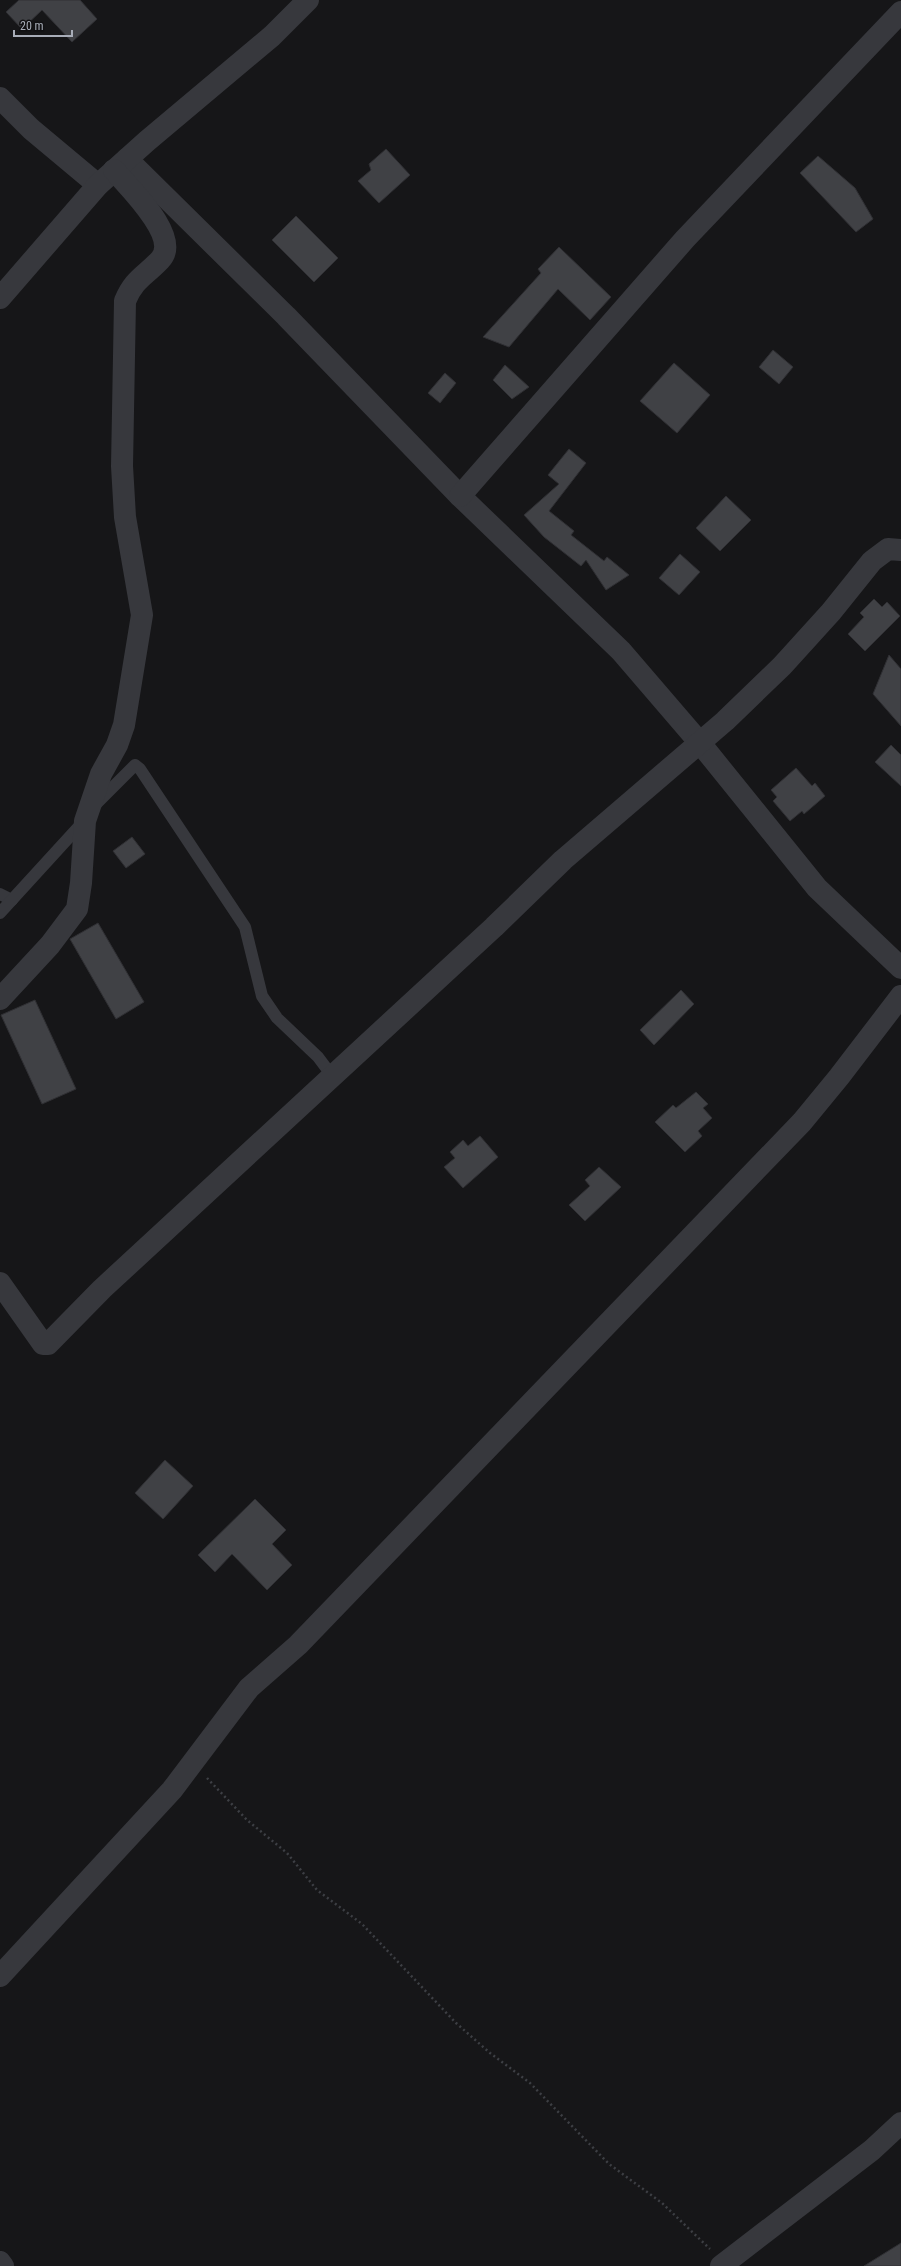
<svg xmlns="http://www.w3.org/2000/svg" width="901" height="2266" viewBox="0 0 901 2266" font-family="'Roboto Condensed',sans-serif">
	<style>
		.building { fill: #404145; stroke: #303034 }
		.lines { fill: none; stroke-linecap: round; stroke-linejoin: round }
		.path { stroke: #3d3f44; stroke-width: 2.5; stroke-dasharray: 2 3; stroke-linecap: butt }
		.lane { stroke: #37383d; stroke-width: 12 }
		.street { stroke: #37383d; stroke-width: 22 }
	</style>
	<rect width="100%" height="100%" fill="#161618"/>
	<!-- building -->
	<g class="building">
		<path d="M19,0h61l17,19 -25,23 -30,-32 -20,19 -16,-17z"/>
		<path d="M386,149l24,26 -31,28 -21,-22 13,-11 -2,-6z"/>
		<path d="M818,156l37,32 18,31 -17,13 -56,-59z"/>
		<path d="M296,216l42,42 -24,24 -42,-42z"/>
		<path d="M559,247l52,50 -21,23 -32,-31 -49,58 -26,-10 58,-64 -3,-4z"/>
		<path d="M773,350l20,17 -14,17 -20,-17z"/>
		<path d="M674,363l36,32 -33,38 -37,-32z"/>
		<path d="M505,365l24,22 -17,12 -19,-19z"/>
		<path d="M445,373l11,10 -16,20 -12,-10z"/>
		<path d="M569,449l17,14 -37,48 25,20 -3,4 33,26 3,-4 22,18 -23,15 -20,-30 -5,6 -37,-29 -20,-22 35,-31 -11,-9z"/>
		<path d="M726,496l25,24 -31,31 -24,-23z"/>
		<path d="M680,554l20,18 -21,23 -20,-17z"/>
		<path d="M874,599l8,8 5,-5 13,14 -35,35 -17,-17 16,-17 -4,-4z"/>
		<path d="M889,655l12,14v57l-28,-32z"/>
		<path d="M891,745l10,10v31l-26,-24z"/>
		<path d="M796,768l16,18 3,-3 10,13 -21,18 -2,-3 -12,10 -17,-20 4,-4 -6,-7z"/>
		<path d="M132,837l13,17 -19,14 -13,-17z"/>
		<path d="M98,923l46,79 -28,17 -46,-80z"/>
		<path d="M681,990l13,14 -40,41 -14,-15z"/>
		<path d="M35,1000l41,89 -34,15 -41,-89z"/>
		<path d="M696,1092l12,12 -5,4 9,10 -14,13 4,5 -17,16 -30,-30 18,-17 3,3z"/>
		<path d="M480,1136l18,21 -35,31 -19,-21 11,-9 -5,-6 13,-12 5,6z"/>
		<path d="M599,1167l22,20 -36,34 -16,-16 21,-19 -5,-6z"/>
		<path d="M165,1460l28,26 -30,33 -28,-26z"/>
		<path d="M255,1499l31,31 -14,14 20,21 -25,25 -35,-36 -17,18 -17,-17z"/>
		<path d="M901,2243v23h-37z"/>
	</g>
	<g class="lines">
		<!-- path -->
		<path class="path" d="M207,1778l40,42 40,33 30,37 45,34 94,99 34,30 40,30 79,81 53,39 48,46"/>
		<!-- lane -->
		<g class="lane">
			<path d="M96,804l39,-39 5,4 105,158 17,69 15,22 41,39 15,20"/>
			<path d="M0,894l12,6"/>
			<path d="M0,913l84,-92"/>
		</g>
		<!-- street -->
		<g class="street">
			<path d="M0,98l31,31 67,56"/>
			<path d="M127,159l159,157 174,180 161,155 79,92 117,145 84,80"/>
			<path d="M0,298l98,-113 49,-44 125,-105 36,-36"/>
			<path d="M460,496l225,-257 216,-227"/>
			<path d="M0,999l50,-54 27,-36 4,-26 4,-62 16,-47 16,-29 7,-20 18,-110 -17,-98 -3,-51 3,-165c9,-22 20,-25 35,-41 22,-23 -32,-73 -46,-90"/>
			<path d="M0,1283l43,61h5l54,-55 392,-362 69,-67 162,-139 57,-55 49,-54 41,-51 16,-12 13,1"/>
			<path d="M0,1976l172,-186 77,-102 49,-43 504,-523 37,-45 62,-81"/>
			<path d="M0,2262l3,4"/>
			<path d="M721,2266l151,-116 29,-27"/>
		</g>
	</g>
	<!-- scale -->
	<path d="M14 30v6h58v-6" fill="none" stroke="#a8adb8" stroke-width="2"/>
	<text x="20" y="30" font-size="12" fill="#a8adb8" stroke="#111113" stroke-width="3" paint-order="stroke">20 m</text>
</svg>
